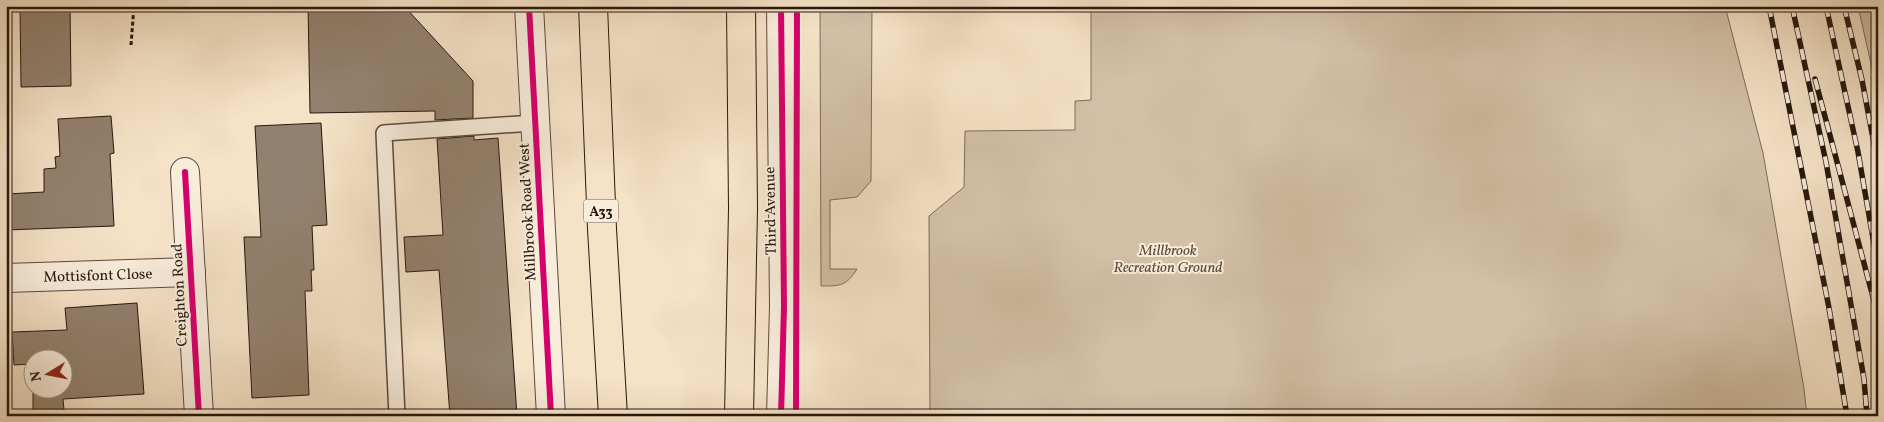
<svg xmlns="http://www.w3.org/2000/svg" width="1884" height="422" viewBox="0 0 1884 422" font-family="Vollkorn,serif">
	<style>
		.green { fill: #d2c0a7; stroke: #7c6c5a }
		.building { fill: #92816e; stroke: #26180d }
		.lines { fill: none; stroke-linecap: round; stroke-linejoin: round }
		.lane-casing { stroke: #5a4a3c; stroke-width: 18 }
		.street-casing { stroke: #5a4a3c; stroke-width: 30 }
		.highway-casing { stroke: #26180d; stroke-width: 30 }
		.path { stroke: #26180d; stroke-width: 3; stroke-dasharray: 4 2.5; stroke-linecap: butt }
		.lane { stroke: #f8ecdb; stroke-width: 15 }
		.street { stroke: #f8ecdb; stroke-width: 28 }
		.highway { stroke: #f5e2c7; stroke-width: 28 }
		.rail-casing { stroke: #26180d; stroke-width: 5.5 }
		.rail { stroke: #f8ecdb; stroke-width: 4; stroke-dasharray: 11; stroke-linecap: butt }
		.cycleway-casing { stroke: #f8ecdb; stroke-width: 9 }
		.cycleway { stroke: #d6006c; stroke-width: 6 }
		.labels { text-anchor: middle; stroke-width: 4; stroke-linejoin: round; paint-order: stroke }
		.shield { fill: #f8ecdb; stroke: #65584b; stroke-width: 1 }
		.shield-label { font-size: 14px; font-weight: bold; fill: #26180d }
		.street-label { font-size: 15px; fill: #26180d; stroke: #f8ecdb }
		.park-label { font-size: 15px; font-style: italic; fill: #5a4a3b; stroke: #f8ecdb }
	</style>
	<rect width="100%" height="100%" fill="#f5e2c7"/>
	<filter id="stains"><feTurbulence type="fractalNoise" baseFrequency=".004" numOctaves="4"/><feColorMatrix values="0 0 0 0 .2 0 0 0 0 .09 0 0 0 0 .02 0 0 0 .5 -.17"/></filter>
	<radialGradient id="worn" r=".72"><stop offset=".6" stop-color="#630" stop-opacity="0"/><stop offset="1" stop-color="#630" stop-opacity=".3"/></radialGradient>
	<!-- green -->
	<g class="green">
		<path d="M820,6h52l-1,175 -14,16 -27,3v69h27c-11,17 -16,17 -36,17z"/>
		<path d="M1091,6h634l38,147 41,236 3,27h-877l-1,-200 35,-29 1,-56 110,-1v-29l16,-1z"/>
		<path d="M1858,6h20v89z"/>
	</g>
	<!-- building -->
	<g class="building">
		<path d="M20,6h50l1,80 -50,1z"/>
		<path d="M308,6h96l69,75v37l-38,2v-9l-125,2z"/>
		<path d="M111,116l3,37 -4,1 4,72 -108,4v-36l38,-2v-23l12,-1 -1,-11 5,-1 -2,-37z"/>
		<path d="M321,123l6,102 -15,1 2,44h-3l1,21h-7l4,104 -57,3 -8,-161h17l-6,-111z"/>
		<path d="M474,136v4l24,-2 19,278h-67l-11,-146 -33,2 -2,-35 39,-2 -6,-96z"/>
		<path d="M137,303l7,91 -81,5 1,11 -31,1v-21h29v-30h-30v13v-9l-18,1 -2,-33 55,-2 -2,-22z"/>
	</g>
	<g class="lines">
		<defs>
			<path id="lane" d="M397,416l-13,-283 150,-10"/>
			<g id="street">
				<path d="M529,6l22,410"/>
				<path d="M781,6l3,301 -3,109"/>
				<path d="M185,172l14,244"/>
				<path id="s1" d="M6,278l185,-6"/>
			</g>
			<g id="highway">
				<path d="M593,6l9,223 11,187"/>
				<path d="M739,416l4,-208 -2,-202"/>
			</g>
		</defs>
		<!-- lane casing -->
		<use href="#lane" class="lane-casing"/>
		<!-- street casing -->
		<use href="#street" class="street-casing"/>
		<!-- highway casing -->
		<use href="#highway" class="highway-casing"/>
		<!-- path -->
		<path class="path" d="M131,45l3,-39"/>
		<!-- lane -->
		<use href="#lane" class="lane"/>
		<!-- street -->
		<use href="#street" class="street"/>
		<!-- highway -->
		<use href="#highway" class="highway"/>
		<defs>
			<g id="rail">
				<path d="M1769,6l60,302 18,108"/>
				<path d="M1792,6l34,156 38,217 3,37"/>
				<path d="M1826,6l32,146 20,115"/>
				<path d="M1844,6l18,74 16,85"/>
				<path d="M1815,79l63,237"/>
			</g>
		</defs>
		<!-- rail casing -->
		<use href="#rail" class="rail-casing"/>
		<!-- rail -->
		<use href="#rail" class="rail"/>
		<defs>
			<g id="cycleway">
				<path d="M529,6l22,410"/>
				<path d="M781,6l3,301 -3,109"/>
				<path d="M185,172l14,244"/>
				<path d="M796,416l1,-410"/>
			</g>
		</defs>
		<!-- cycleway casing -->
		<use href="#cycleway" class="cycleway-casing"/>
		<!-- cycleway -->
		<use href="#cycleway" class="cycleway"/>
	</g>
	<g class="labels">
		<!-- shield labels -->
		<rect class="shield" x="583.5" y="199.5" width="35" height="23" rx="4"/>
		<g class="shield-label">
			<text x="601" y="216">A33</text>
		</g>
		<!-- street labels -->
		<g class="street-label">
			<text transform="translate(770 211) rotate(-91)" y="5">Third Avenue</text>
			<text transform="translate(527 212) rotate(-93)" y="5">Millbrook Road West</text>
			<text dy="5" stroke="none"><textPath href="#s1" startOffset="92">Mottisfont Close</textPath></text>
			<text transform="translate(179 295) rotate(-93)" y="5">Creighton Road</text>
		</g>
		<!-- park labels -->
		<g class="park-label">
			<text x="1168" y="255">Millbrook<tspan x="1168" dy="17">Recreation Ground</tspan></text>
		</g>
	</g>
	<!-- margin -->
	<rect width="1884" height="422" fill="none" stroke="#f5e2c7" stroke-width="25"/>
	<rect x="8" y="8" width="1869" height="407" fill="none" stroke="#26180d" stroke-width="2.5"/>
	<rect x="12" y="12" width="1859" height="397" fill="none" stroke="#26180d"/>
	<!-- north arrow -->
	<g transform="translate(48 374) rotate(260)"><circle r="24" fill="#f8ecdb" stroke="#a49789"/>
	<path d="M0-4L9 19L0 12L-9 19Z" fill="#8f2418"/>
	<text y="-8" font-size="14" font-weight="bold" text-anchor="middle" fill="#26180d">N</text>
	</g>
	<rect width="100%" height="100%" filter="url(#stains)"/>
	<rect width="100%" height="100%" fill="url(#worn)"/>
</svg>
